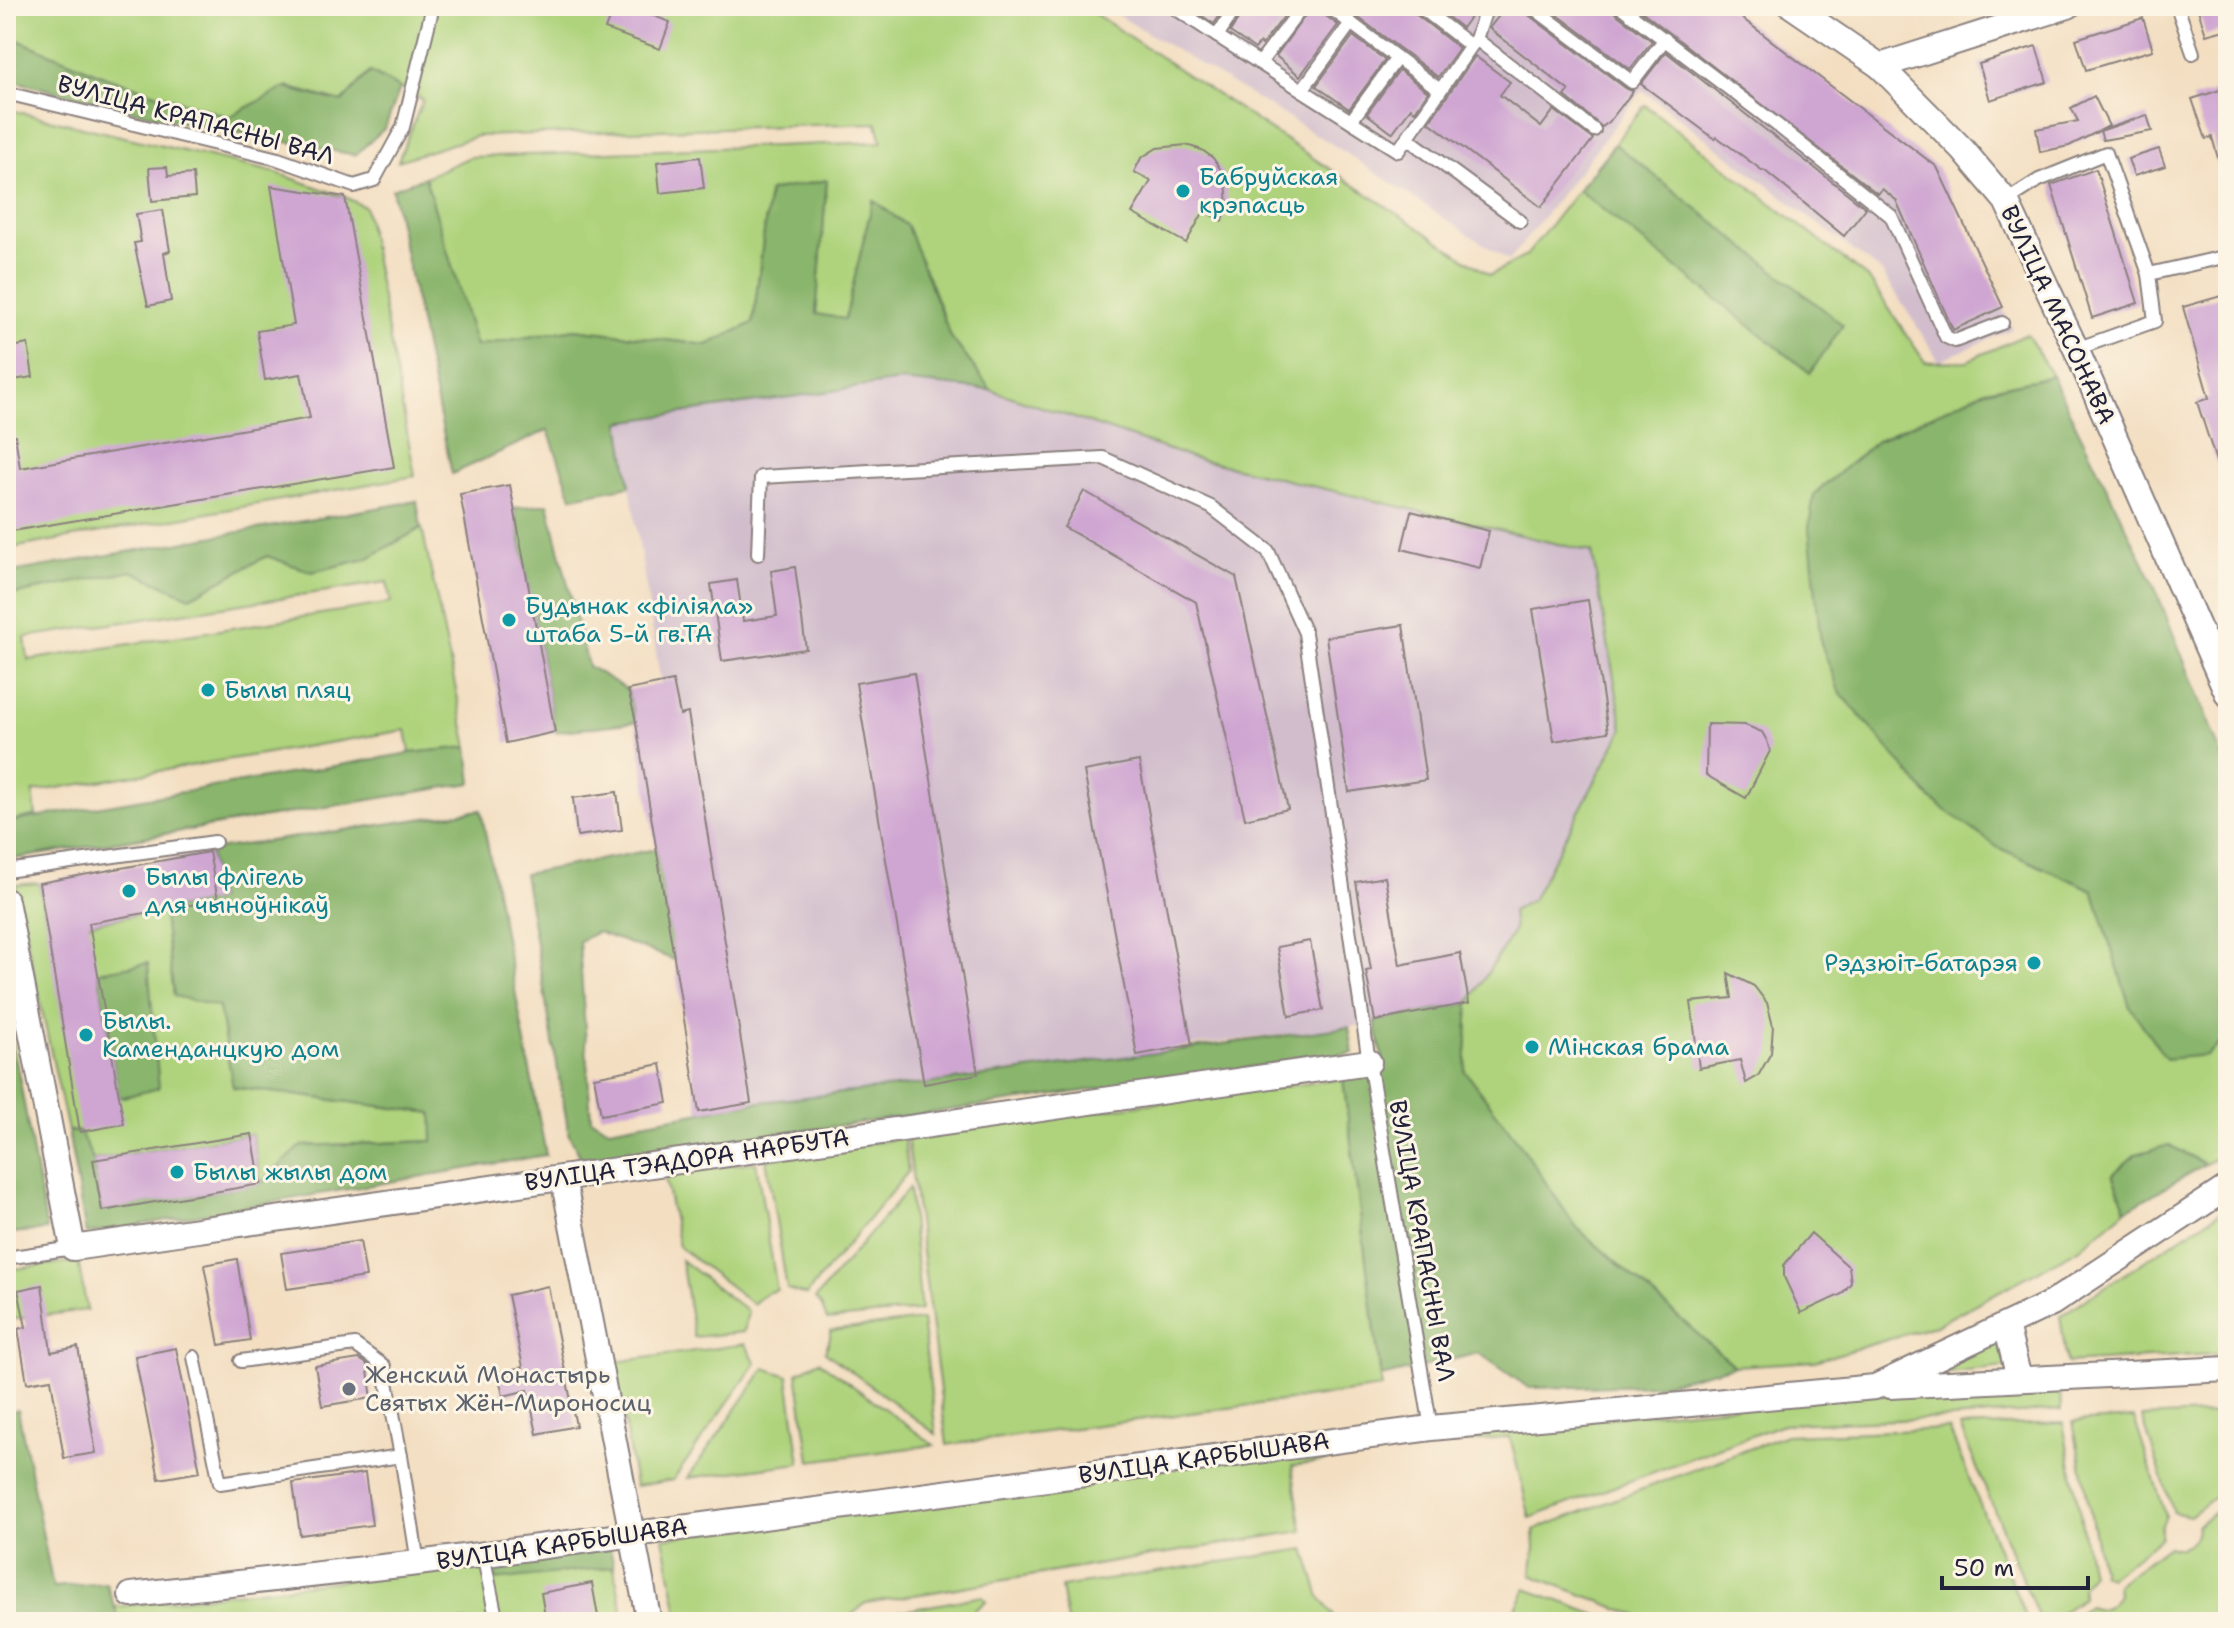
<svg xmlns="http://www.w3.org/2000/svg" width="2234" height="1628" viewBox="0 0 2234 1628" font-family="'Shantell Sans',sans-serif">
	<style>
		.industrial { fill: #d1bdcc }
		.green { fill: #aed37c; stroke: #687a5c; stroke-width: 2; fill-rule: evenodd }
		.forest { fill: #8ab56c; stroke: #566c54; stroke-width: 2 }
		.building { fill: #cfa6d2 }
		.lines { fill: none; stroke-linecap: round; stroke-linejoin: round }
		.lane-casing { stroke: #8a807e; stroke-width: 16 }
		.street-casing { stroke: #8a807e; stroke-width: 28 }
		.lane { stroke: #fff; stroke-width: 12 }
		.street { stroke: #fff; stroke-width: 24 }
		.culture-dot { fill: #0f9aa8; stroke: #fcf5e5; stroke-width: 3 }
		.worship-dot { fill: #6b7280; stroke: #fcf5e5; stroke-width: 3 }
		.labels { text-anchor: middle; stroke-width: 6; stroke-linejoin: round; paint-order: stroke }
		.street-label { font-size: 24px; fill: #22223b; stroke: #fcf5e5 }
		.culture-label { font-size: 24px; fill: #0d838f; stroke: #fcf5e5; text-anchor: start }
		.worship-label { font-size: 24px; fill: #5b616d; stroke: #fcf5e5; text-anchor: start }
	</style>
	<rect width="100%" height="100%" fill="#fcf5e5"/>
	<filter id="ink" filterUnits="userSpaceOnUse"><feTurbulence type="fractalNoise" baseFrequency=".0125" numOctaves="2"/><feDisplacementMap in="SourceGraphic" scale="16" xChannelSelector="R" yChannelSelector="G"/><feConvolveMatrix kernelMatrix="1 2 1 2 8 2 1 2 1" color-interpolation-filters="sRGB"/></filter>
	<filter id="wash" filterUnits="userSpaceOnUse"><feTurbulence type="fractalNoise" baseFrequency=".006" numOctaves="4" result="noise"/><feDisplacementMap in="SourceGraphic" scale="32" xChannelSelector="R" yChannelSelector="G"/><feGaussianBlur stdDeviation="1.8" result="paint"/><feColorMatrix in="noise" values="0 0 0 0 0 0 0 0 0 0 0 0 0 0 0 0 0 1.4 0 .05"/><feComposite in="paint" operator="in"/></filter>
	<g filter="url(#wash)">
		<rect width="100%" height="100%" fill="#f3dec1"/>
		<!-- industrial -->
		<g class="industrial">
			<path d="M1103,6h623l211,161 75,162 -73,32 -57,-89 -240,-182 -133,171 -166,-110z"/>
			<path d="M900,381l91,9 199,67 402,95 31,177 -91,171 -63,103 -106,22 -171,20 -55,10 -438,57 -38,-428 -41,-262z"/>
		</g>
		<!-- green -->
		<g class="green">
			<path d="M6,6h1077l407,269 36,-19 119,-151 224,174 56,83 42,-1 60,-27 25,42 -66,14 -108,50 -64,54 183,353 96,43 37,116 77,49 21,-18v115l-23,12 -36,-19 -55,29 12,36 -47,39 -145,77 -119,35 -81,5 -159,-140 -55,-82 -55,-73 4,-68 45,-73 -2,-19 20,-11 91,-171 -31,-177 -402,-95 -199,-67 -40,-53 -23,-61 -55,-75 -28,119 -29,-6 11,-134 -58,11 -16,132 -46,22 -132,-16 -100,17 -50,-169 45,-20 412,-15 -5,-19 -400,13 -79,25 25,-61 -53,-28 -28,30 -54,-15 -59,30 -123,-40 -100,-42z"/>
			<path d="M6,109l271,64 68,24 20,10 50,269 -409,73z"/>
			<path d="M422,528l46,219 -58,6 -4,-23 -373,62 3,23 -28,7 -2,-15v-211l126,-25 58,26 77,-41 45,16 54,-13zM387,582l4,21 -363,57 -3,-23z"/>
			<path d="M39,883l9,48 115,-21 11,85 45,12 14,80 200,26v28l-131,5 -41,38 -9,-50 -159,26 -13,-28 -12,-1 -53,-246z"/>
			<path d="M1343,1079l39,309 -435,57 -40,-310z"/>
			<path d="M904,1138l4,34 -102,123 -19,-6 -21,-130z"/>
			<path d="M756,1162l21,128 -11,3 -13,11 -74,-57 -15,-74z"/>
			<path d="M909,1188l12,122 -94,10 -6,-15 -6,-6z"/>
			<path d="M2228,1207v146l-161,10 -7,-47z"/>
			<path d="M681,1260l67,52 -4,20 -50,5z"/>
			<path d="M78,1261l9,49 -81,10v-50z"/>
			<path d="M922,1320l14,114 -111,-82 5,-14v-7z"/>
			<path d="M1999,1337l7,30 -74,8 -2,-8z"/>
			<path d="M745,1344l11,19 -83,117 -38,6 -20,-124z"/>
			<path d="M819,1361l115,84 -124,16 -13,-88z"/>
			<path d="M765,1368l23,8 12,87 -112,15z"/>
			<path d="M2060,1389l1,21 -109,8 -169,6 -253,94 -20,-81 -53,6 -2,-12 419,-37z"/>
			<path d="M2228,1413v74l-38,29 -16,-3 -32,-96z"/>
			<path d="M2134,1418l32,98 -5,11v11l-52,39 -7,-3 -29,-152z"/>
			<path d="M2063,1423l28,151 -9,12v12l-29,21 -15,-3 -78,-189z"/>
			<path d="M1949,1429l79,193h-374l-123,-47 4,-27 -1,-18 252,-95z"/>
			<path d="M1354,1443l3,14 -65,9 10,65 -436,72 -23,19h-163l-17,-84z"/>
			<path d="M2228,1503v119h-162l22,-16c14,6 22,1 30,-11l-1,-11 51,-38c16,7 29,-4 29,-21z"/>
			<path d="M610,1549l15,73h-419l-15,-8 -74,2 -3,-9z"/>
			<path d="M1305,1549l15,48 18,25h-271l-6,-35z"/>
			<path d="M1526,1589l90,33h-113l13,-14z"/>
			<path d="M982,1596l4,5 -26,21h-94l5,-5z"/>
		</g>
		<!-- forest -->
		<g class="forest">
			<path d="M6,35l100,42 123,40 55,-29 58,14 28,-30 30,16 -15,40 -30,27 -184,-35 -165,-41z"/>
			<path d="M1615,144l228,181 -33,48 -232,-183z"/>
			<path d="M425,177l51,169 99,-17 132,16 46,-22 16,-132 58,-11 -11,134 29,5 28,-119 34,26 44,111 40,53 -91,-9 -280,41 10,64 -58,11 -24,-67 -96,44 -60,-285z"/>
			<path d="M2052,376l99,202 77,193v266l-21,18 -41,4 -36,-52 -37,-117 -96,-43 -65,-47 -93,-109 -18,-47 -12,-116 5,-34 64,-54 108,-50z"/>
			<path d="M417,501l4,27 -55,31 -54,13 -45,-16 -77,41 -58,-26 -126,25v-23z"/>
			<path d="M548,504l40,162 40,24 8,32 -81,10 -41,-224z"/>
			<path d="M468,747l4,36 -459,76 -5,-37 402,-69z"/>
			<path d="M481,810l65,345 -460,79 -18,-103 12,1 13,28 9,50 158,-26 41,-38 132,-5 -1,-28 -199,-26 -14,-80 -45,-11 -11,-86 55,-10 -9,-50z"/>
			<path d="M657,849l18,111 -78,-28 -18,9 12,178 18,10 142,-26 173,-19 425,-57 4,26 -770,109 -14,-27 -45,-261z"/>
			<path d="M148,963l11,125 -40,10 -21,-126z"/>
			<path d="M1469,1003l-4,68 55,73 55,82 159,140 -76,19 -129,3 -50,-35 -98,24 -38,-298 42,-8 -10,-50z"/>
			<path d="M6,1005l41,225 -36,3 -5,-28z"/>
			<path d="M2169,1145l36,19 -79,46 -13,-36 23,-20z"/>
			<path d="M18,1410l35,177 53,-4 12,33 73,-2 15,8h-200v-210z"/>
			<path d="M610,1549l4,18 -118,13 -2,-20z"/>
		</g>
		<g id="blocks">
			<!-- building -->
			<g class="building">
				<path d="M614,6h13l43,16 -10,27 -55,-20z"/>
				<path d="M1188,6h38l-12,18z"/>
				<path d="M1246,6h46l-30,39 -2,-2 -5,6 -25,-17z"/>
				<path d="M1312,6h7l3,7 16,12 -38,51 -24,-20z"/>
				<path d="M1343,6h67l4,7 45,35 -21,29z"/>
				<path d="M1434,6h30l9,7 -11,15z"/>
				<path d="M1507,6h15l4,7 101,76 6,2 -24,31 -7,5 -37,-31 4,-5 -80,-63z"/>
				<path d="M1546,6h65l4,7 37,28 -22,28z"/>
				<path d="M1635,6h91l211,161 66,140 -50,23 -57,-130 -14,-11 -4,5z"/>
				<path d="M2197,6h31v23l-22,6z"/>
				<path d="M2143,18l10,32 -67,20 -10,-31z"/>
				<path d="M1353,36l32,24 -36,49 -33,-23z"/>
				<path d="M2036,46l11,36 -57,18 -11,-36z"/>
				<path d="M1666,52l200,156 -22,28 -80,-66 -1,1 -46,-34 -2,2 -74,-55z"/>
				<path d="M1475,56l35,26 -10,13 41,32 13,-17 39,29 -52,68 -112,-85z"/>
				<path d="M1399,70l29,22 -13,19 -4,-3 -19,25 -25,-19z"/>
				<path d="M2223,89l5,14v72l-5,1 -11,-39 -6,2 -14,-40z"/>
				<path d="M2094,96l15,30 -40,20 -29,6 -4,-23 42,-8 -7,-13z"/>
				<path d="M2147,115l5,16 -49,9 -3,-9z"/>
				<path d="M1186,145l16,5 11,8 13,20 2,30 -6,13 -18,-10 -18,32 -54,-30 19,-32 -17,-9 7,-14 16,-10z"/>
				<path d="M2159,149l6,17 -31,10 -6,-17z"/>
				<path d="M700,157l4,31 -44,5 -3,-31z"/>
				<path d="M167,167l1,9 25,-2 2,23 -43,4 -3,-33z"/>
				<path d="M2096,169l42,134 -46,15 -41,-133z"/>
				<path d="M271,186l74,11 49,270 -388,65v-96l9,-1 5,33 290,-50 -9,-44 -36,6 -8,-49 37,-6z"/>
				<path d="M163,210l7,41 -6,2 7,48 -23,5 -14,-63 7,-1 -5,-28z"/>
				<path d="M2228,294v195h-3l-28,-87 12,-4 -26,-91z"/>
				<path d="M28,344l5,33 -27,4v-33z"/>
				<path d="M510,485l45,247 -49,11 -46,-249z"/>
				<path d="M1084,491l152,86 52,232 -43,10 -49,-217 -132,-75z"/>
				<path d="M1411,511l78,20 -9,37 -78,-19z"/>
				<path d="M795,567l11,82 -84,12 -11,-77 26,-4 6,41 34,-5 -6,-45z"/>
				<path d="M1588,600l20,132 -54,9 -21,-132z"/>
				<path d="M1403,625l23,155 -77,12 -23,-155z"/>
				<path d="M914,673l64,401 -54,10 -68,-401z"/>
				<path d="M673,681l7,34 8,-2 63,390 -52,9 -64,-395 -7,-27z"/>
				<path d="M1707,724l38,1 17,7 5,9 3,10 -24,47 -40,-23z"/>
				<path d="M1139,761l53,284 -55,10 -53,-284z"/>
				<path d="M617,792l5,38 -45,6 -4,-38z"/>
				<path d="M209,852l9,48 -129,23 35,201 -44,8 -41,-249z"/>
				<path d="M1385,877l15,88 60,-12 9,50 -94,18 -9,-50 5,-1 -15,-88z"/>
				<path d="M1310,941l13,69 -34,6 -12,-69z"/>
				<path d="M1728,973l26,13 13,17 6,23 -2,27 -13,23 -12,7 -6,-23 -41,8 -8,-66 41,-4z"/>
				<path d="M661,1064l7,39 -67,12 -7,-38z"/>
				<path d="M252,1134l9,50 -159,27 -9,-51z"/>
				<path d="M1811,1233l38,34 2,16 -9,11 -41,19 -17,-36v-12z"/>
				<path d="M360,1241l6,36 -79,12 -6,-36z"/>
				<path d="M237,1259l13,81 -31,5 -15,-80z"/>
				<path d="M42,1285l9,67 27,-5 18,106 -32,5 -13,-79 -24,4 -9,-54 8,-2 -8,-37z"/>
				<path d="M548,1286l28,140 -39,8 -9,-44 -25,6 -5,-24 25,-5 -15,-72z"/>
				<path d="M176,1348l24,124 -41,7 -24,-123z"/>
				<path d="M359,1359l8,5 5,34 -50,8 -7,-40z"/>
				<path d="M365,1473l7,52 -72,10 -7,-52z"/>
				<path d="M592,1583l7,39h-53l-5,-29z"/>
			</g>
		</g>
	</g>
	<g filter="url(#ink)">
		<use href="#blocks" fill-opacity="0" stroke="#8a807e" stroke-width="2"/>
		<g class="lines">
			<defs>
				<g id="lane">
					<path d="M1172,6l45,30"/>
					<path d="M1237,6l-20,30 181,115 78,-112 11,-33"/>
					<path d="M1328,6l112,84"/>
					<path d="M1419,6l52,40"/>
					<path d="M1531,6l101,76 33,-43"/>
					<path d="M1620,6l157,119 114,91 55,121 9,4 47,-18"/>
					<path d="M2177,6l16,47"/>
					<path d="M1476,39l118,91"/>
					<path d="M1260,63l43,-57"/>
					<path d="M1302,90l49,-67"/>
					<path d="M6,93l272,66 76,27 20,-6 29,-53 30,-121"/>
					<path d="M1351,121l46,-63"/>
					<path d="M1407,138l113,83"/>
					<path d="M2006,201l33,-21 67,-27 43,121 79,-18"/>
					<path d="M2076,349l79,-28 -6,-47"/>
					<path d="M758,554l3,-77 342,-19 108,49 57,44 37,82 64,429 62,366"/>
					<path d="M6,871l209,-29"/>
					<path d="M6,1258l67,-10"/>
					<path d="M194,1357l26,126 181,-27 17,107"/>
					<path d="M241,1361l114,-16 29,21 17,90"/>
					<path d="M483,1554l14,68"/>
				</g>
				<g id="street">
					<path d="M1792,6l88,60 83,84 43,51 70,148 152,346"/>
					<path d="M1880,66l188,-60"/>
					<path d="M6,901l67,347 1296,-186"/>
					<path d="M563,1178l86,444"/>
					<path d="M2006,1325l13,54"/>
					<path d="M1890,1386l338,-17"/>
					<path d="M131,1595l287,-32 1013,-135 444,-41 177,-84 176,-116"/>
				</g>
			</defs>
			<!-- lane casing -->
			<use href="#lane" class="lane-casing"/>
			<!-- street casing -->
			<use href="#street" class="street-casing"/>
			<!-- lane -->
			<use href="#lane" class="lane"/>
			<!-- street -->
			<use href="#street" class="street"/>
		</g>
	</g>
	<!-- markers -->
	<g class="culture-dot">
		<circle cx="1183" cy="191" r="8"/>
		<circle cx="509" cy="620" r="8"/>
		<circle cx="208" cy="690" r="8"/>
		<circle cx="129" cy="891" r="8"/>
		<circle cx="2034" cy="963" r="8"/>
		<circle cx="86" cy="1035" r="8"/>
		<circle cx="1532" cy="1047" r="8"/>
		<circle cx="177" cy="1172" r="8"/>
	</g>
	<circle class="worship-dot" cx="349" cy="1389" r="8"/>
	<g class="labels">
		<!-- street labels -->
		<g class="street-label">
			<text transform="translate(196 120) rotate(15)" y="8">ВУЛІЦА КРАПАСНЫ ВАЛ</text>
			<text transform="translate(2058 315) rotate(65)" y="8">ВУЛІЦА МАСОНАВА</text>
			<text transform="translate(687 1160) rotate(-8)" y="8">ВУЛІЦА ТЭАДОРА НАРБУТА</text>
			<text transform="translate(1422 1241) rotate(80)" y="8">ВУЛІЦА КРАПАСНЫ ВАЛ</text>
			<text transform="translate(1204 1458) rotate(-8)" y="8">ВУЛІЦА КАРБЫШАВА</text>
			<text transform="translate(562 1544) rotate(-8)" y="8">ВУЛІЦА КАРБЫШАВА</text>
		</g>
		<!-- culture labels -->
		<g class="culture-label">
			<text x="1199" y="185">Бабруйская<tspan x="1199" dy="28">крэпасць</tspan></text>
			<text x="525" y="614">Будынак «філіяла»<tspan x="525" dy="28">штаба 5-й гв.ТА</tspan></text>
			<text x="224" y="698">Былы пляц</text>
			<text x="145" y="885">Былы флігель<tspan x="145" dy="28">для чыноўнікаў</tspan></text>
			<text x="2018" y="971" text-anchor="end">Рэдзюіт-батарэя</text>
			<text x="102" y="1029">Былы.<tspan x="102" dy="28">Каменданцкую дом</tspan></text>
			<text x="1548" y="1055">Мінская брама</text>
			<text x="193" y="1180">Былы жылы дом</text>
		</g>
		<!-- worship labels -->
		<g class="worship-label">
			<text x="365" y="1383">Женский Монастырь<tspan x="365" dy="28">Святых Жён-Мироносиц</tspan></text>
		</g>
	</g>
	<!-- margin -->
	<rect width="2234" height="1628" fill="none" stroke="#fcf5e5" stroke-width="32"/>
	<!-- scale -->
	<path d="M1942 1576v12h146v-12" fill="none" stroke="#22223b" stroke-width="4"/>
	<text x="1954" y="1576" font-size="24" fill="#22223b" stroke="#fcf5e5" stroke-width="6" paint-order="stroke">50 m</text>
</svg>
